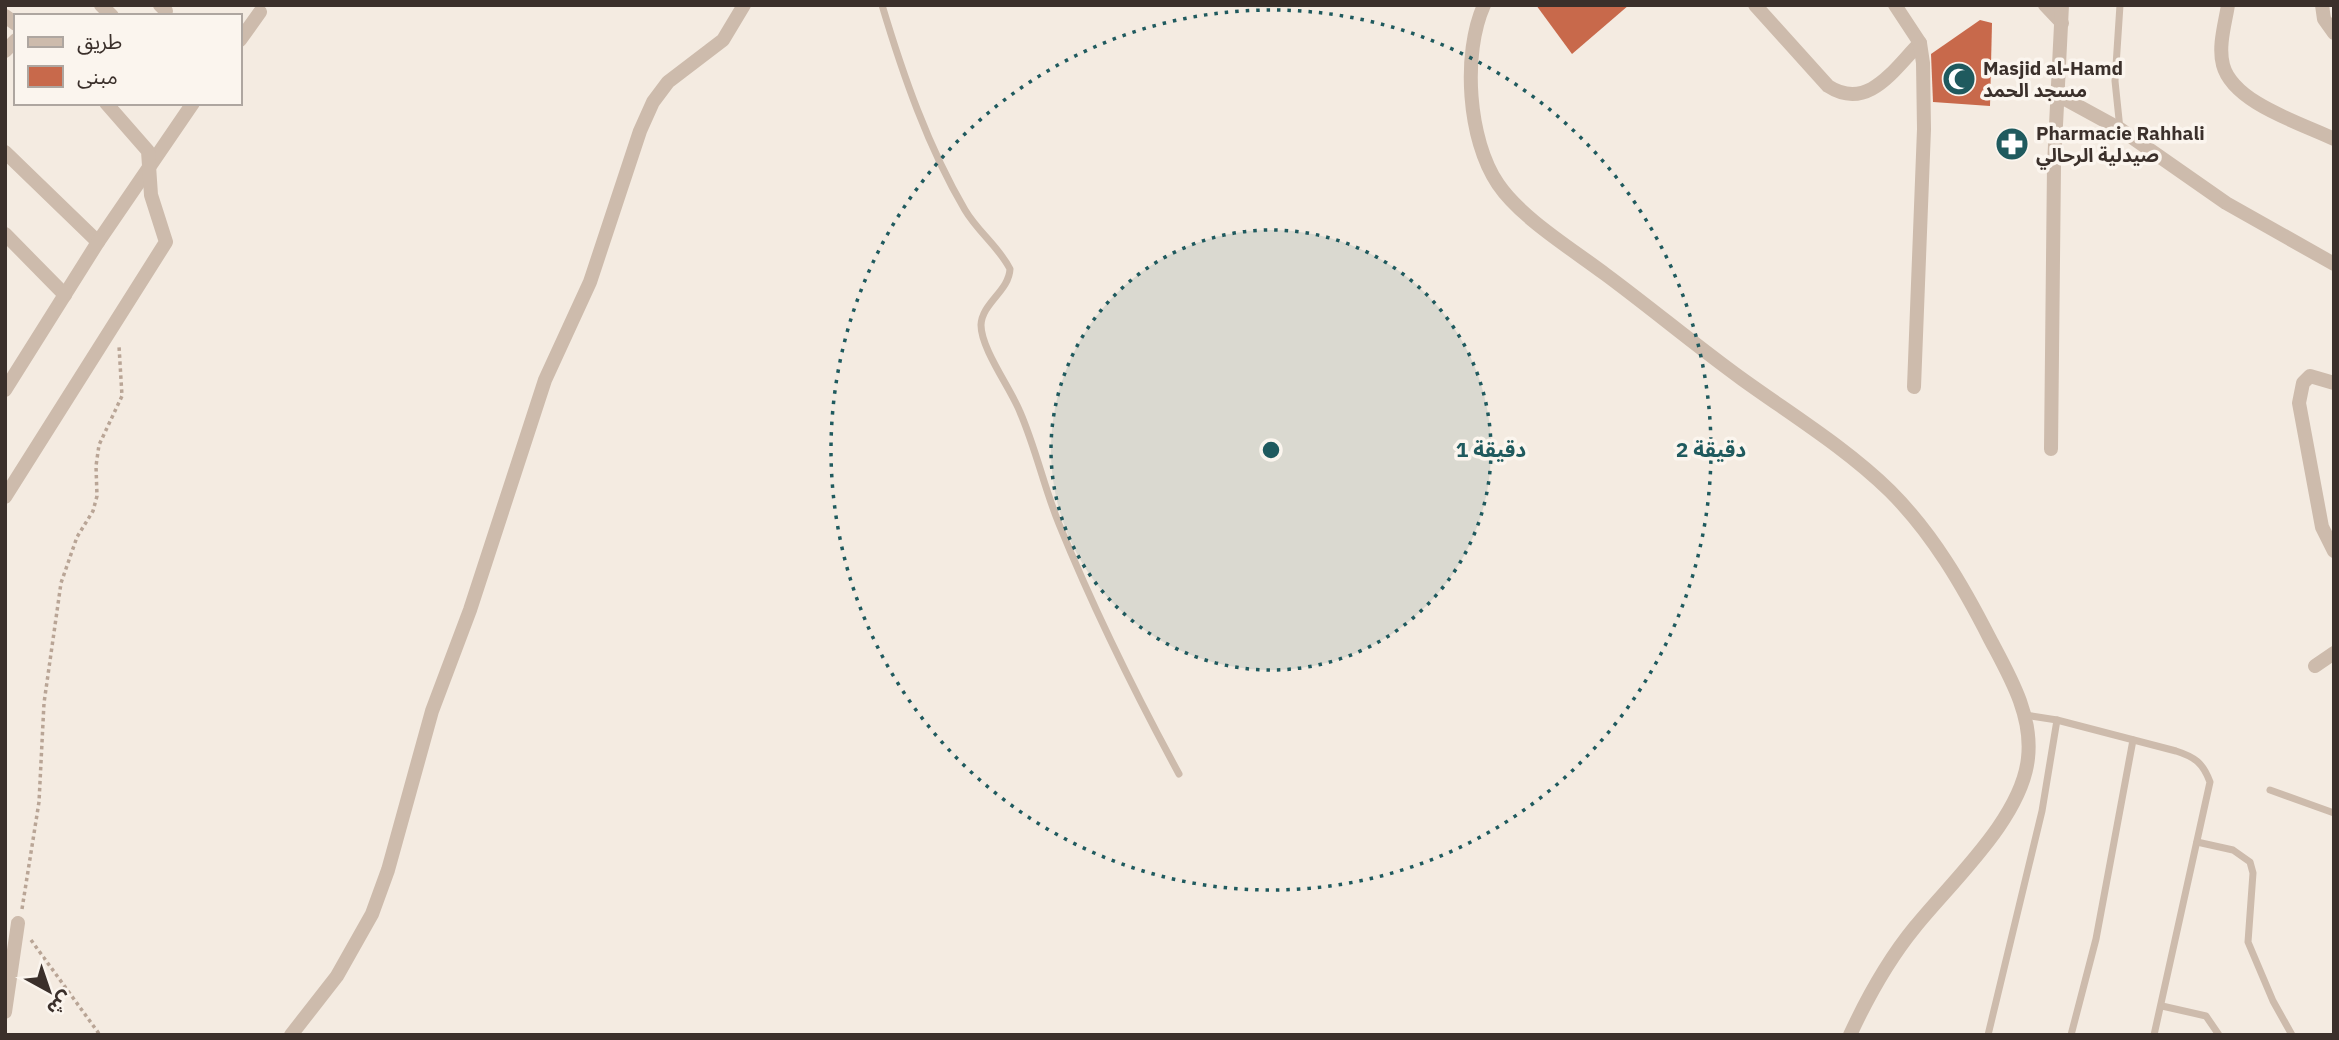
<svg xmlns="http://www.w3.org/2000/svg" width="2339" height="1040" viewBox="0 0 2339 1040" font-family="'IBM Plex Sans','Noto Sans Arabic',sans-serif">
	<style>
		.building { fill: #c8694b }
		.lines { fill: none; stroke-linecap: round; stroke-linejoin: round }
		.path { stroke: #b9a596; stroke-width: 3.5; stroke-dasharray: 3.5 3.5; stroke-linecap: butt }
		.lane { stroke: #cdbbac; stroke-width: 7 }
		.street { stroke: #cdbbac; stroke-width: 14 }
		.ring { fill: none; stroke: #1f5a5e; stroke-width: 3.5; stroke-dasharray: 3.5 7 }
		.labels { text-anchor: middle; stroke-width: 7; stroke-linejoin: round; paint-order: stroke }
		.poi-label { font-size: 19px; font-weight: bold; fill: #3b302b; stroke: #fbf5ee; text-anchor: start }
		.centre { fill: #1f5a5e; stroke: #fbf5ee; stroke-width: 3.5 }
		.ring-label { font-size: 21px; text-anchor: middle; font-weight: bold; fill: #1f5a5e; stroke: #fbf5ee; stroke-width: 7; stroke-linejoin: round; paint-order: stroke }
	</style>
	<rect width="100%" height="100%" fill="#f4ebe1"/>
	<!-- building -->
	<g class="building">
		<path d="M1536,5h93l-57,49z"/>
		<path d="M1980,20l12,3 -2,83 -57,-4 -2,-48z"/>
	</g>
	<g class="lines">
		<!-- path -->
		<g class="path">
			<path d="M22,909l17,-107 5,-99 17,-120 16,-46 16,-26 4,-15 -1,-30 3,-21 23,-49 -3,-50"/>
			<path d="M31,940l69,95"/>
		</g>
		<!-- lane -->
		<g class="lane">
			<path d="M882,5c21,70 46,142 83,205 13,22 34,37 45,59 -1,22 -28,34 -29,56 0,24 30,64 39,87 16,37 24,75 39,112 35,86 76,169 120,250"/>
			<path d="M2120,5l-5,76 5,48"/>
			<path d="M2025,715l32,5 119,31c19,6 27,12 34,31l-56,253"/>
			<path d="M2270,790l64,23"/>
			<path d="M2197,842l36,8 17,12 3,11 -5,69 25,59 19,34"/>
			<path d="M2162,1006l44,10 13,19"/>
			<path d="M1988,1035l54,-224 15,-91"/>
			<path d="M2071,1035l25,-96 37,-199"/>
		</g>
		<!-- street -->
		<g class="street">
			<path d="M101,5l11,11"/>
			<path d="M160,5l6,6"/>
			<path d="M1484,5c-22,49 -16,135 14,179 23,34 74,65 107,90 46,34 90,71 137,105 50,36 104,69 148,112 43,43 73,95 100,148 19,36 43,76 38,119 -6,60 -76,123 -113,169 -27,33 -47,69 -65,108"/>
			<path d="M1755,5l73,81c40,26 66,-17 92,-43"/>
			<path d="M1895,5l25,38 3,20 1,66 -10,258"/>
			<path d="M2045,5l17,18"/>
			<path d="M2228,5c-3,19 -10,41 -5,60 10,38 78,58 111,74"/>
			<path d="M2322,5l2,14 10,14"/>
			<path d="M5,16l11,8"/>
			<path d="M240,40l20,-28"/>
			<path d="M5,51l11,-11"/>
			<path d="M2056,94l64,35 106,74 108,61"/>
			<path d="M5,152l93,90"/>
			<path d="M5,234l60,61"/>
			<path d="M2334,383l-24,-7 -7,7 -4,20 23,124 12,24"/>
			<path d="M5,390l93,-148 95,-139"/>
			<path d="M2051,449l3,-284 8,-160"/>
			<path d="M5,497l161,-255 -15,-47 -3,-44 -42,-48"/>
			<path d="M2315,666l19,-13"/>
			<path d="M5,1012l13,-89"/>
			<path d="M291,1035l46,-59 35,-62 16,-44 44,-159 38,-101 75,-230 45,-98 50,-151 13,-29 15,-20 55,-42 21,-35"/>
		</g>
	</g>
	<!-- distance rings -->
	<circle cx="1271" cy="450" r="220" fill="#1f5a5e" fill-opacity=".12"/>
	<g class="ring">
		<circle cx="1271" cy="450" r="220"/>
		<circle cx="1271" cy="450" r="440"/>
	</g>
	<!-- icons -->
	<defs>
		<symbol id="mosque-disc" viewBox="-11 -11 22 22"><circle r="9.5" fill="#1f5a5e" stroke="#fbf5ee"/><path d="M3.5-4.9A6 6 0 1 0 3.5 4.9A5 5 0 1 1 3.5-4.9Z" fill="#fff"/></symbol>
		<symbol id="pharmacy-disc" viewBox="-11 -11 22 22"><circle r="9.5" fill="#1f5a5e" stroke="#fbf5ee"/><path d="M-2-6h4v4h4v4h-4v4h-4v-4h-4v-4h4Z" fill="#fff"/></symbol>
	</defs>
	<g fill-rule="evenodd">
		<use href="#mosque-disc" x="1940" y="60" width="38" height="38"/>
		<use href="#pharmacy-disc" x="1993" y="125" width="38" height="38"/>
	</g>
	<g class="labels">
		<!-- poi labels -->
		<g class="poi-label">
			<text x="1983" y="75">Masjid al-Hamd<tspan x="1983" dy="22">مسجد الحمد</tspan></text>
			<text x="2036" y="140">Pharmacie Rahhali<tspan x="2036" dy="22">صيدلية الرحالي</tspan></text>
		</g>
	</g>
	<circle cx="1271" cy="450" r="10" class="centre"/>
	<g class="ring-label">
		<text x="1491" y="457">1 دقيقة</text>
		<text x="1711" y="457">2 دقيقة</text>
	</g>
	<!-- border -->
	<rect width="2339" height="1040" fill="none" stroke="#3b302b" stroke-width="14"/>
	<!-- legend -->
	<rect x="14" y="14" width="228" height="91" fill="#fbf5ee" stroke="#aea6a0" stroke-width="2"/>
	<rect x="28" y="37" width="35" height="10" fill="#cdbbac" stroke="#aea6a0" stroke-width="2"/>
	<text x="77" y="49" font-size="21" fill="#3b302b">طريق</text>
	<rect x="28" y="66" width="35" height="21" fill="#c8694b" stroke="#aea6a0" stroke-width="2"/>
	<text x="77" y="84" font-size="21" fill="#3b302b">مبنى</text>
	<!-- north arrow -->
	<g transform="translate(49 991) rotate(140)" stroke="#fbf5ee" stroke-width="5" paint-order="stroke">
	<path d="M0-5L12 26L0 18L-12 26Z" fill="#3b302b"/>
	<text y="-10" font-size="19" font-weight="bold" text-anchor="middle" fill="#3b302b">ش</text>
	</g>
</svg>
